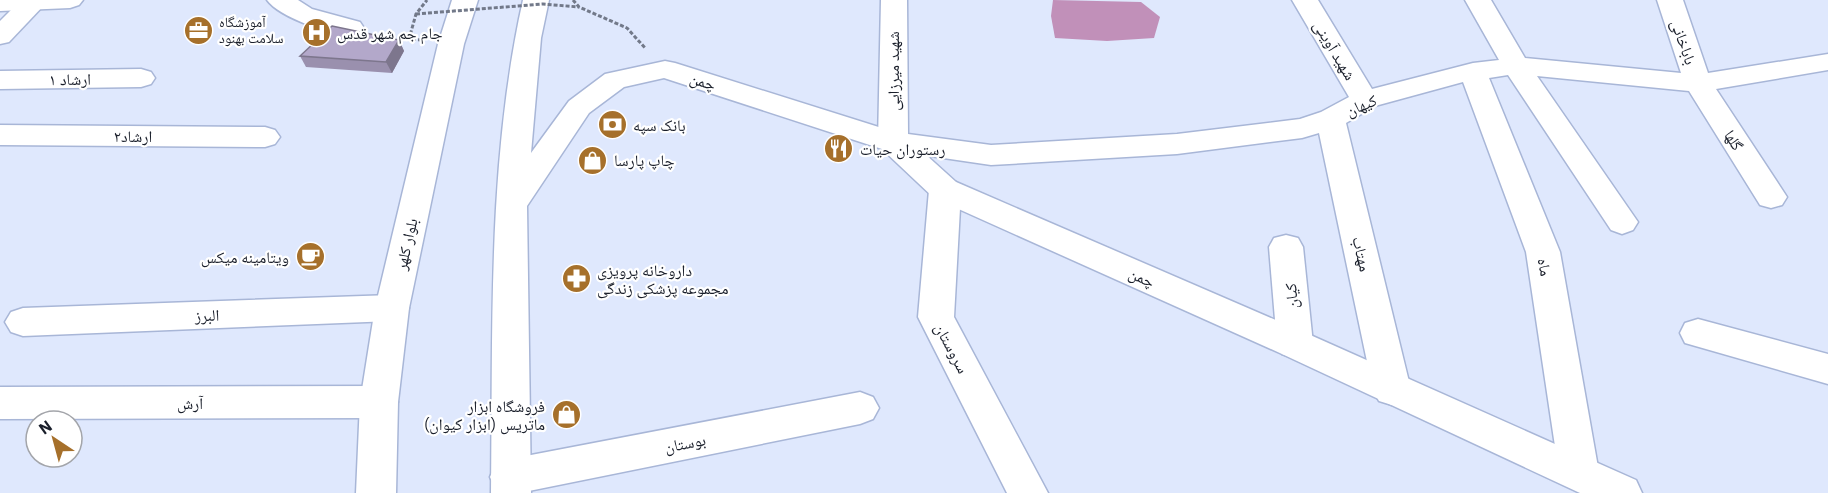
<svg xmlns="http://www.w3.org/2000/svg" width="1828" height="493" viewBox="0 0 1828 493" font-family="'IBM Plex Sans','Noto Naskh Arabic',sans-serif">
	<style>
		.forest { fill: #c190b9 }
		.lines { fill: none; stroke-linecap: round; stroke-linejoin: round }
		.street-casing { stroke: #a8b6d7; stroke-width: 3 }
		.secondary-casing { stroke: #a8b6d7; stroke-width: 3 }
		.path { stroke: #727989; stroke-width: 3; stroke-dasharray: 4 2; stroke-linecap: butt }
		.street { fill: #fff; fill-rule: evenodd }
		.secondary { fill: #fff; fill-rule: evenodd }
		.path-bridge { stroke: #727989; stroke-width: 3; stroke-dasharray: 4 2; stroke-linecap: butt }
		.wall { fill: #9a90ae }
		.shaded-wall { fill: #7d768d }
		.building { fill: #b3a8ca; stroke: #7d768d; stroke-width: 1.5 }
		.labels { text-anchor: middle; stroke-width: 4.5; stroke-linejoin: round; paint-order: stroke }
		.far-poi-label { font-size: 14px; fill: #191e2a; stroke: #fff; text-anchor: start }
		.poi-label { font-size: 16px; fill: #191e2a; stroke: #fff; text-anchor: start }
		.street-label { font-size: 16px; fill: #191e2a; stroke: #fff }
	</style>
	<rect width="100%" height="100%" fill="#dfe8fd"/>
	<!-- forest -->
	<path class="forest" d="M1053,0l88,2 19,15 -6,21 -47,3 -52,-3 -4,-22z"/>
	<g class="lines">
		<defs>
			<g id="street">
				<path d="M21,0h23l2,3 -37,39 -9,2v-23z"/>
				<path d="M267,0h31l14,9 48,13 4,6 -4,6c-21,5 -80,-16 -93,-34z"/>
				<path d="M881,0h26l1,134 83,11 186,-11 123,-15 21,-7 28,-15 -57,-97h26l54,89 101,-26 26,-3 -34,-60h26l34,58 156,15 -24,-73h26l25,73 120,-19v16l-112,19 71,108 -5,8 -11,3 -11,-3 -71,-114 -152,-15 101,146 -5,8 -11,4 -11,-4 -103,-155 -19,3 71,174 39,221 -6,12 -14,6 -14,-6 -6,-12 -33,-221 -63,-170 -88,24 -29,17 65,267 -6,11 -13,4 -13,-4 -6,-11 -54,-257 -17,5 -125,16 -186,11 -109,-16 -4,-7z"/>
				<path d="M141,69l10,3 4,6 -4,6 -10,3 -141,2v-18z"/>
				<path d="M0,125l265,2 10,3 5,7 -5,7 -10,3 -265,-2z"/>
				<path d="M945,179l11,3 5,8 -7,127 94,176h-41l-89,-176 11,-127 5,-8z"/>
				<path d="M1286,235l12,3 5,9 10,97 -5,10 -13,4 -13,-4 -5,-10 -8,-97 5,-9z"/>
				<path d="M392,295l12,3 5,10 -5,10 -12,3 -369,15 -12,-4 -6,-10 6,-10 12,-4z"/>
				<path d="M1698,319l130,35v30l-143,-41 -5,-10 5,-10z"/>
				<path d="M379,386l13,5 6,11 -6,11 -13,5 -379,1v-32z"/>
				<path d="M860,392l13,5 6,11 -6,11 -13,5 -341,69h-14l-9,-3 -6,-13 6,-13 14,-5z"/>
			</g>
			<g id="secondary">
				<path d="M0,0h83l-4,5 -9,3 -70,3z"/>
				<path d="M452,0h26l-14,44 -55,264 -11,94 -2,91h-40l4,-91 15,-94 63,-264z"/>
				<path d="M523,0h26l-8,38 -10,115 38,-52 36,-27 60,-13 10,2 229,72 52,47 352,152 328,146 6,13h-62l-298,-139 -348,-156 -52,-49 -218,-71 -40,9 -35,26 -62,93 4,287h-40c2,-164 -4,-332 32,-493z"/>
			</g>
		</defs>
		<!-- street casing -->
		<use href="#street" class="street-casing"/>
		<!-- secondary casing -->
		<use href="#secondary" class="secondary-casing"/>
		<!-- path -->
		<g class="path">
			<path d="M573,0l6,7 48,21 19,21"/>
			<path d="M422,40l-13,-1 7,-25 11,-14"/>
		</g>
		<!-- street -->
		<use href="#street" class="street"/>
		<!-- secondary -->
		<use href="#secondary" class="secondary"/>
		<!-- path-bridge -->
		<path class="path-bridge" d="M416,14l127,-10 36,3"/>
	</g>
	<!-- wall -->
	<path class="wall" d="M399,40l5,11 -12,22 -86,-6 -6,-11z"/>
	<!-- shaded-wall -->
	<path class="shaded-wall" d="M399,40l5,11 -12,22 -6,-11z"/>
	<!-- building -->
	<path class="building" d="M332,26l67,14 -13,22 -86,-6z"/>
	<!-- icons -->
	<defs>
		<symbol id="office-disc" viewBox="-11 -11 22 22"><circle r="9.5" fill="#a6702b" stroke="#fff"/><path d="M-6-3h4V-5.5h4V-3h4V5H-6ZM-1-4.5V-3h2v-1.5ZM-6 0V1H6V0Z" fill="#fff"/></symbol>
		<symbol id="hospital-disc" viewBox="-11 -11 22 22"><circle r="9.5" fill="#a6702b" stroke="#fff"/><path d="M-5-5h3v3.5h4V-5h3V5h-3V1.5h-4V5h-3Z" fill="#fff"/></symbol>
		<symbol id="bank-disc" viewBox="-11 -11 22 22"><circle r="9.5" fill="#a6702b" stroke="#fff"/><path d="M-6-4H6V4H-6ZM0-2.3a2.3 2.3 0 1 0 0 4.6a2.3 2.3 0 1 0 0-4.6Z" fill="#fff"/></symbol>
		<symbol id="restaurant-disc" viewBox="-11 -11 22 22"><circle r="9.5" fill="#a6702b" stroke="#fff"/><path d="M-5-6h1v4h1v-4h1v4h1v-4h1v5L-1.5 .5V6h-2V.5L-5-1ZM5-6V6H3V1.5H1.5Q1.5-4 5-6Z" fill="#fff"/></symbol>
		<symbol id="shop-disc" viewBox="-11 -11 22 22"><circle r="9.5" fill="#a6702b" stroke="#fff"/><path d="M-5-2.5h2.3a2.7 3.5 0 0 1 5.4 0H5L5.5 6h-11ZM-1.5-2.5h3a1.5 2.3 0 0 0-3 0Z" fill="#fff"/></symbol>
		<symbol id="cafe-disc" viewBox="-11 -11 22 22"><circle r="9.5" fill="#a6702b" stroke="#fff"/><path d="M-5.5-4.5H6V0H3Q3 3.5 0 3.5H-2.5Q-5.5 3.5-5.5 0ZM3-3.2v2h1.7v-2ZM-6 4.5H4V6H-6Z" fill="#fff"/></symbol>
		<symbol id="pharmacy-disc" viewBox="-11 -11 22 22"><circle r="9.5" fill="#a6702b" stroke="#fff"/><path d="M-2-6h4v4h4v4h-4v4h-4v-4h-4v-4h4Z" fill="#fff"/></symbol>
	</defs>
	<g fill-rule="evenodd">
		<use href="#office-disc" x="182" y="14" width="33" height="33"/>
		<use href="#hospital-disc" x="300" y="16" width="33" height="33"/>
		<use href="#bank-disc" x="596" y="108" width="33" height="33"/>
		<use href="#restaurant-disc" x="822" y="132" width="33" height="33"/>
		<use href="#shop-disc" x="576" y="144" width="33" height="33"/>
		<use href="#cafe-disc" x="294" y="240" width="33" height="33"/>
		<use href="#pharmacy-disc" x="560" y="262" width="33" height="33"/>
		<use href="#shop-disc" x="550" y="398" width="33" height="33"/>
	</g>
	<g class="labels">
		<!-- far-poi labels -->
		<g class="far-poi-label">
			<text x="219" y="27">آموزشگاه<tspan x="219" dy="16">سلامت بهنود</tspan></text>
		</g>
		<!-- poi labels -->
		<g class="poi-label">
			<text x="337" y="39">جام جم شهر قدس</text>
			<text x="633" y="131">بانک سپه</text>
			<text x="860" y="155">رستوران حیات</text>
			<text x="614" y="166">چاپ پارسا</text>
			<text x="289" y="263" text-anchor="end">ویتامینه میکس</text>
			<text x="597" y="276">داروخانه پرویزی<tspan x="597" dy="18">مجموعه پزشکی زندگی</tspan></text>
			<text x="545" y="412" text-anchor="end">فروشگاه ابزار<tspan x="545" dy="18">ماتریس (ابزار کیوان)</tspan></text>
		</g>
		<!-- street labels -->
		<g class="street-label">
			<text transform="translate(1684 42) rotate(71)" y="6">باباخانی</text>
			<text transform="translate(1335 50) rotate(59)" y="6">شهید آوینی</text>
			<text transform="translate(893 71) rotate(-90)" y="6">شهید میرزایی</text>
			<text transform="translate(70 79) rotate(-1)" y="6">ارشاد ۱</text>
			<text transform="translate(703 81) rotate(18)" y="6">چمن</text>
			<text transform="translate(1361 105) rotate(-23)" y="6">کیهان</text>
			<text x="133" y="142">ارشاد۲</text>
			<text transform="translate(1734 140) rotate(58)" y="6">گلها</text>
			<text transform="translate(406 244) rotate(-77)" y="6">بلوار کلهر</text>
			<text transform="translate(1362 254) rotate(77)" y="6">مهتاب</text>
			<text transform="translate(1545 267) rotate(80)" y="6">ماه</text>
			<text transform="translate(1142 277) rotate(24)" y="6">چمن</text>
			<text transform="translate(1291 296) rotate(-95)" y="6">کیان</text>
			<text transform="translate(207 315) rotate(-2)" y="6">البرز</text>
			<text transform="translate(952 348) rotate(62)" y="6">سروستان</text>
			<text x="190" y="409">آرش</text>
			<text transform="translate(685 443) rotate(-11)" y="6">بوستان</text>
		</g>
	</g>
	<!-- north arrow -->
	<g transform="translate(54 439) rotate(324)"><circle r="28" fill="#ffffff" stroke="#a3a5aa" stroke-width="1.5"/>
	<path d="M0-4.5L10 22L0 15L-10 22Z" fill="#a6702b"/>
	<text y="-9" font-size="16" font-weight="bold" text-anchor="middle" fill="#191e2a">N</text>
	</g>
</svg>
